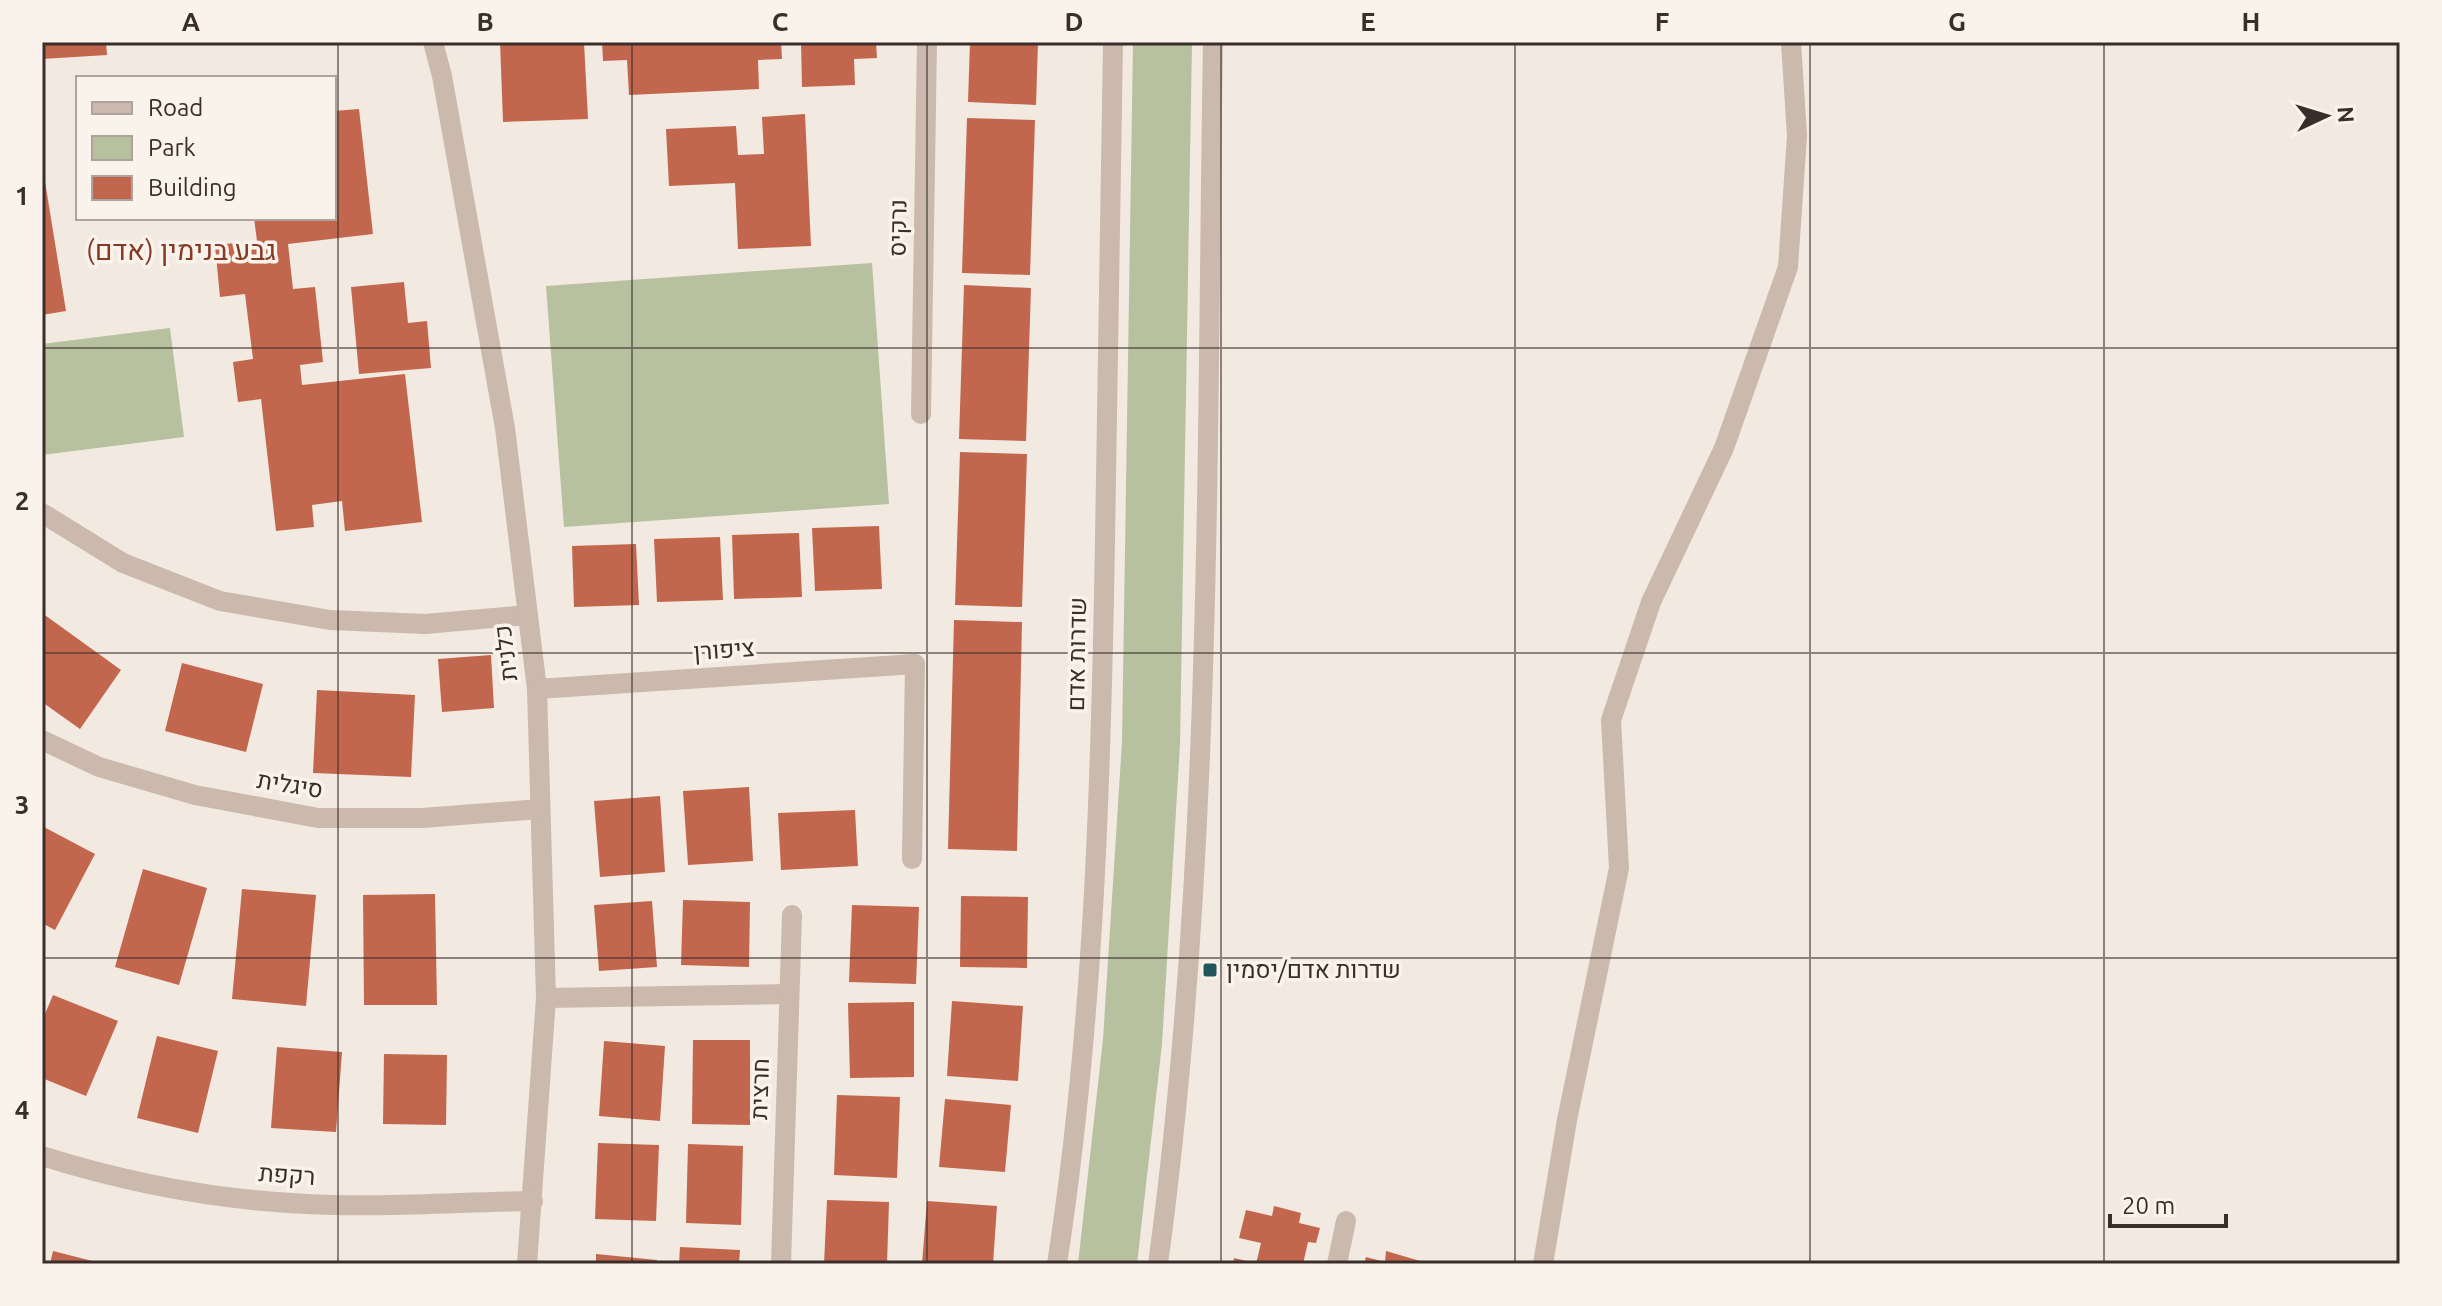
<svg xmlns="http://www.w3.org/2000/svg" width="2442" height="1306" viewBox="0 0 2442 1306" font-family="Ubuntu,Heebo,sans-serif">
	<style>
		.green { fill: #b7c1a0 }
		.building { fill: #c2674e }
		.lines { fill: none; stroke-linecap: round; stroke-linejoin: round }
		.service { stroke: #cab9ac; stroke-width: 20 }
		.minor { stroke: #cab9ac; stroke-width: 20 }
		.tertiary { stroke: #cab9ac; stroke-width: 20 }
		.grid { fill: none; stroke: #392e2a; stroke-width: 2; stroke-opacity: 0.55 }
		.poi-dot { fill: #215759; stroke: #faf3ec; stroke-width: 3 }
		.labels { text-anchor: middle; stroke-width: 7; stroke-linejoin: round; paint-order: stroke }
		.street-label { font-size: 24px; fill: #392e2a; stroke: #faf3ec }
		.poi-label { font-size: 24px; fill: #392e2a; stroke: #faf3ec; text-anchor: start }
		.quarter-label { font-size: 28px; fill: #853a26; stroke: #faf3ec }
		.neatline { fill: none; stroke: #392e2a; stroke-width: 3 }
		.grid-label { font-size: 26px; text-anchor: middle; font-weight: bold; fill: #392e2a }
	</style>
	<rect width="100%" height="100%" fill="#f2e9e0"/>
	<!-- green -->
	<g class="green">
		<path d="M1133,42h59l-12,702 -18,300 -25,220h-59l25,-225 19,-297z"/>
		<path d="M872,263l17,241 -325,23 -18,-241z"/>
		<path d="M170,328l14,109 -142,18v-111z"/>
	</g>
	<!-- building -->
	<g class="building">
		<path d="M42,42h64l1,13 -65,4z"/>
		<path d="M500,42h84l4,77 -85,3z"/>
		<path d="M602,42h179l1,17 -24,1 1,29 -130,6 -2,-35 -24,1z"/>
		<path d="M801,42h75l1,16 -23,1 1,26 -53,2z"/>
		<path d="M970,42h68l-2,63 -68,-3z"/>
		<path d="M359,109l14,125 -85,10 5,45 22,-2 8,75 -23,3 2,20 103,-11 17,148 -77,9 -3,-30 -30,4 2,22 -38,4 -15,-132 -23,3 -5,-40 20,-3 -8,-65 -25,3 -5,-52 42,-4 -3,-23h80v-107z"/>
		<path d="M805,114l6,132 -73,3 -3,-66 -66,3 -3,-57 70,-3 2,29 26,-1 -2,-37z"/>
		<path d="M967,118l68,2 -5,155 -68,-2z"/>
		<path d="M42,163l24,148 -24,4z"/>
		<path d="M404,282l4,41 19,-2 4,47 -72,6 -8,-87z"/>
		<path d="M964,285l67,3 -5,153 -67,-2z"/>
		<path d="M960,452l67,2 -5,153 -67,-2z"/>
		<path d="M879,526l3,63 -67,2 -3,-63z"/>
		<path d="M799,533l3,64 -68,2 -2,-64z"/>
		<path d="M720,537l3,63 -66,2 -3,-63z"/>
		<path d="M636,544l3,61 -65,2 -2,-61z"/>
		<path d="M42,613l79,57 -41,59 -38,-27z"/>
		<path d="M954,620l68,2 -5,229 -69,-2z"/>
		<path d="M491,655l3,53 -52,4 -4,-53z"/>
		<path d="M182,663l81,21 -17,68 -81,-21z"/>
		<path d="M317,690l98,5 -4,82 -98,-4z"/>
		<path d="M749,787l4,74 -65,4 -5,-74z"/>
		<path d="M660,796l5,76 -65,5 -6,-76z"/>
		<path d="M855,810l3,56 -77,4 -3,-57z"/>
		<path d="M42,826l53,28 -40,76 -13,-7z"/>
		<path d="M143,869l64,19 -28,97 -64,-18z"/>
		<path d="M242,889l74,6 -10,111 -74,-7z"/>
		<path d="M435,894l2,111h-73l-1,-110z"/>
		<path d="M961,896l67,1 -1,71 -67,-1z"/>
		<path d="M683,900l67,2 -1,65 -68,-2z"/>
		<path d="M652,901l5,66 -58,4 -5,-66z"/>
		<path d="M852,905l67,2 -3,77 -67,-2z"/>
		<path d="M53,995l65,26 -32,75 -44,-18v-57z"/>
		<path d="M952,1001l71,5 -5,75 -71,-5z"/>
		<path d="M914,1002v75l-64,1 -2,-75z"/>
		<path d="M157,1036l61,15 -20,82 -61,-15z"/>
		<path d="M693,1040h57v85l-58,-1z"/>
		<path d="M604,1041l61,5 -5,75 -61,-5z"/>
		<path d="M277,1047l65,5 -6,80 -65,-4z"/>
		<path d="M384,1054l63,1 -1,70 -63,-1z"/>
		<path d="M837,1095l63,2 -3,81 -63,-3z"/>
		<path d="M945,1099l66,6 -6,67 -66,-5z"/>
		<path d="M598,1143l61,2 -3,76 -61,-2z"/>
		<path d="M688,1144l55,2 -2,79 -55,-2z"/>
		<path d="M827,1200l62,2 -2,62h-63z"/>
		<path d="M927,1201l70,5 -4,58h-71z"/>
		<path d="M1274,1206l27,7 -2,10 21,5 -4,15 -8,-1 -5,22h-47l5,-21 -22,-5 7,-28 26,6z"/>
		<path d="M680,1247l60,3 -1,14h-60z"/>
		<path d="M53,1251l47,12v1h-50z"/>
		<path d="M1386,1251l41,12v1h-63l2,-7 19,5z"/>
		<path d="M596,1254l61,6v4h-61z"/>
		<path d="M1234,1258l21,5v1h-22z"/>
	</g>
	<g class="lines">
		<!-- service -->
		<g class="service">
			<path d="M42,513l81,50 97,38 110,19 95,4 103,-9"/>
			<path d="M1337,1264l9,-43"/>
			<path d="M1543,1264l24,-144 52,-252 -8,-148 40,-118 73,-154 64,-181 9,-131 -6,-94"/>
		</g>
		<!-- minor -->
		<g class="minor">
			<path d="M433,42l9,34 63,352 32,261 9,309 -19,266"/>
			<path d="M921,414l6,-372"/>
			<path d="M537,689l378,-25 -3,195"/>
			<path d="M42,740l57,27 96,28 123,23h104l118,-9"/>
			<path d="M546,998l243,-4"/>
			<path d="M42,1156c86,27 175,44 265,48 73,4 152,-2 226,-3"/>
			<path d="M781,1264l11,-349"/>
		</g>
		<!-- tertiary -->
		<g class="tertiary">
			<path d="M1057,1264c37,-240 44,-482 48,-724 2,-166 5,-332 8,-498"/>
			<path d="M1158,1264c55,-405 48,-815 55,-1222"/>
		</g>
	</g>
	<!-- grid -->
	<path class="grid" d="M338,42v1222M632,42v1222M927,42v1222M1221,42v1222M1515,42v1222M1810,42v1222M2104,42v1222M42,348h2358M42,653h2358M42,958h2358"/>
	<!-- markers -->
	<rect class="poi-dot" x="1202" y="962" width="16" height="16" rx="4"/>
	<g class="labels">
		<!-- street labels -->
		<g class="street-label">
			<text transform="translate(898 228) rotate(-89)" y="8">נרקיס</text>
			<text transform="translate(724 650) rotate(-4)" y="8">ציפורן</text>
			<text transform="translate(506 653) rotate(-97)" y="8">כלנית</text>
			<text transform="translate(1077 654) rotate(-89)" y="8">שדרות אדם</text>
			<text transform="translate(290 785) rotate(9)" y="8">סיגלית</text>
			<text transform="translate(760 1089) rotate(-88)" y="8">חרצית</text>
			<text transform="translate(287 1175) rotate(4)" y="8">רקפת</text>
		</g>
		<!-- poi labels -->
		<g class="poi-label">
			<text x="1226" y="978">שדרות אדם/יסמין</text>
		</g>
		<!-- quarter labels -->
		<g class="quarter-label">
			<text x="181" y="260">גבע בנימין (אדם)</text>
		</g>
	</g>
	<!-- border -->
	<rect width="2442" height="1306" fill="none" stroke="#faf3ec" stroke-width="88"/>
	<!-- legend -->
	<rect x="76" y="76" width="260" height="144" fill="#faf3ec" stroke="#ada49e" stroke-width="2"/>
	<rect x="92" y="102" width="40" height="12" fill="#cab9ac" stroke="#ada49e" stroke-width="2"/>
	<text x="148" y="116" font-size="24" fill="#392e2a">Road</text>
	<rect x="92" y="136" width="40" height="24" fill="#b7c1a0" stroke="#ada49e" stroke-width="2"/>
	<text x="148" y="156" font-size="24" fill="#392e2a">Park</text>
	<rect x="92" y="176" width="40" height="24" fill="#c2674e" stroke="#ada49e" stroke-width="2"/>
	<text x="148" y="196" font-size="24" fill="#392e2a">Building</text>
	<!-- north arrow -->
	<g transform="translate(2326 116) rotate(86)" stroke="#faf3ec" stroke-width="6" paint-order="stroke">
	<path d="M0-6L14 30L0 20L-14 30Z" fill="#392e2a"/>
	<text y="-12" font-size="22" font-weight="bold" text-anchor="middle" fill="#392e2a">N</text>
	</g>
	<!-- scale -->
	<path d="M2110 1214v12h116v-12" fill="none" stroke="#392e2a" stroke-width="4"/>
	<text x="2122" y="1214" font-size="24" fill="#392e2a" stroke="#faf3ec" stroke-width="6" paint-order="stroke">20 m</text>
	<rect x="44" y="44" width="2354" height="1218" class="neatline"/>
	<g class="grid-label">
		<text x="191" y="31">A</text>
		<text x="485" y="31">B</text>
		<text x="780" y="31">C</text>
		<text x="1074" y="31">D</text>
		<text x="1368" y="31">E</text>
		<text x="1662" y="31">F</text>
		<text x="1957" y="31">G</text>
		<text x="2251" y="31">H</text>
		<text x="22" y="205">1</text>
		<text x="22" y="510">2</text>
		<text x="22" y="814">3</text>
		<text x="22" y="1119">4</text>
	</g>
</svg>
